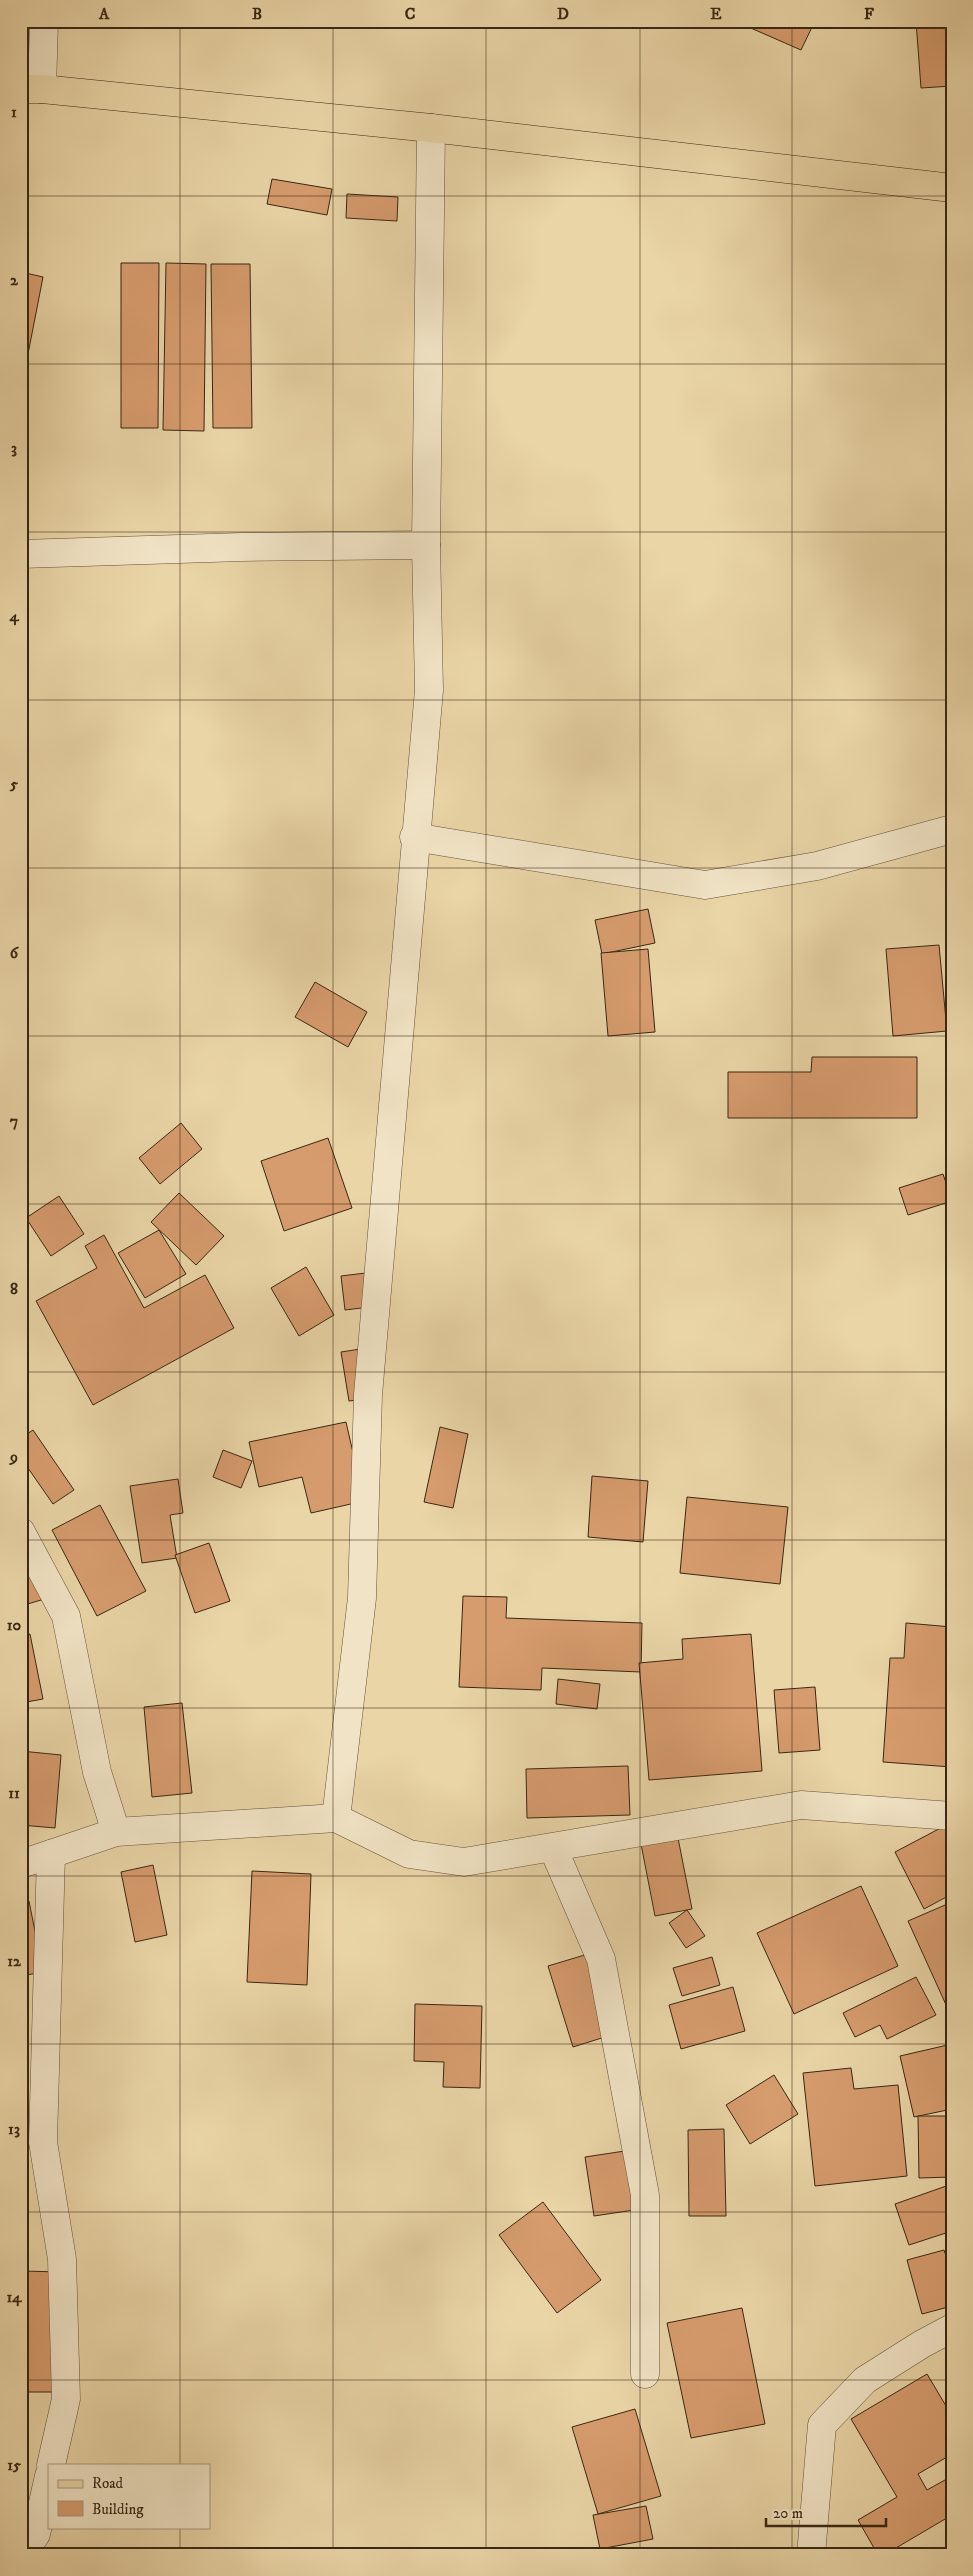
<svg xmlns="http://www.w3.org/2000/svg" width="973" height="2576" viewBox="0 0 973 2576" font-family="'IM FELL DW Pica',serif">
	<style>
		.building { fill: #d79c6e; stroke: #382714 }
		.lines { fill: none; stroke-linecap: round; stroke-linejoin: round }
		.minor-casing { stroke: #645239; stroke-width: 29 }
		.primary-casing { stroke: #382714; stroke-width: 29 }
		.minor { stroke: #f1e4c6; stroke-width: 28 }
		.primary { stroke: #ead5a7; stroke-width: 28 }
		.grid { fill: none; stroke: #382714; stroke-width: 1; stroke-opacity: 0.55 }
		.neatline { fill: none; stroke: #382714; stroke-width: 2 }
		.grid-label { font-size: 16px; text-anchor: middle; font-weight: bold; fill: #382714 }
	</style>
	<rect width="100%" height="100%" fill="#ead5a7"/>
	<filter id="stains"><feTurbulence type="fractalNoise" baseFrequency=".004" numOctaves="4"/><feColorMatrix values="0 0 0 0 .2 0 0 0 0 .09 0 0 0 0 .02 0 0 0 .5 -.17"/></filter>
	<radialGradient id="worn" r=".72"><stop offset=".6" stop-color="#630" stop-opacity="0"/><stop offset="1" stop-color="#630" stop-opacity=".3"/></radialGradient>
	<!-- building -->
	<g class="building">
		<path d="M810,21l4,2 -13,27 -64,-28z"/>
		<path d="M916,21h36v65l-31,2z"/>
		<path d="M272,179l60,10 -5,26 -60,-11z"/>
		<path d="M347,194l51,3 -1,24 -51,-3z"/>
		<path d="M121,263h38l-1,165h-37z"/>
		<path d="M166,263l40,1 -2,167 -41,-1z"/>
		<path d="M211,264h39l2,164h-39z"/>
		<path d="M21,272l22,5 -22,113z"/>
		<path d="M648,909l7,34 -53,11 -7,-34z"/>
		<path d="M939,945l8,86 -54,5 -7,-87z"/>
		<path d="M648,949l7,83 -47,4 -7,-83z"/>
		<path d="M315,982l52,30 -19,35 -53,-30z"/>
		<path d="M812,1057h105v61h-189v-46h83z"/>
		<path d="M181,1123l21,26 -42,35 -21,-26z"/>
		<path d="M328,1138l24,70 -68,23 -23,-70z"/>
		<path d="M943,1174l9,27 -44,14 -9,-27z"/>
		<path d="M179,1193l45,43 -28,29 -45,-43z"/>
		<path d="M59,1196l25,38 -33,22 -25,-38z"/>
		<path d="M159,1230l27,44 -41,24 -27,-45z"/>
		<path d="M104,1235l40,73 61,-33 29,53 -141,77 -57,-104 61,-33 -12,-22z"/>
		<path d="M306,1267l28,48 -35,21 -28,-48z"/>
		<path d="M374,1272l4,34 -33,4 -4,-34z"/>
		<path d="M373,1347l8,50 -32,4 -8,-49z"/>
		<path d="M346,1422l18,79 -53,12 -9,-36 -43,10 -10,-45z"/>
		<path d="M440,1427l28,7 -15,74 -29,-6z"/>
		<path d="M33,1430l41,60 -21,14 -32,-46v-20z"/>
		<path d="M223,1450l29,11 -11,27 -28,-11z"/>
		<path d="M592,1476l56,5 -5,61 -55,-5z"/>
		<path d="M178,1479l5,34 -13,2 7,43 -35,5 -12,-77z"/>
		<path d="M687,1497l101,10 -8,77 -100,-11z"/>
		<path d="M100,1505l46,86 -49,25 -45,-86z"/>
		<path d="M209,1543l21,58 -35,12 -20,-58z"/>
		<path d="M41,1566l10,31 -30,9v-34z"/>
		<path d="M463,1596l44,1 -1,21 136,5 -1,49 -99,-4 -1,22 -82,-3z"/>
		<path d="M906,1623l46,4v140l-69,-5 7,-104h14z"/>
		<path d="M30,1634l13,65 -22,4v-67z"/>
		<path d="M751,1634l11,137 -113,9 -10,-117 44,-4 -1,-20z"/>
		<path d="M558,1679l42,5 -3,25 -41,-5z"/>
		<path d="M815,1687l5,63 -41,3 -5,-63z"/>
		<path d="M182,1703l10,90 -40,4 -8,-90z"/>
		<path d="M21,1751l40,4 -6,73 -34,-3z"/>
		<path d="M628,1766l2,49 -103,3 -1,-49z"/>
		<path d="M952,1822v72l-28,15 -29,-57z"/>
		<path d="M677,1833l15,76 -37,7 -15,-77z"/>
		<path d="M153,1865l14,70 -32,7 -14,-70z"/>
		<path d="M252,1871l59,3 -4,111 -60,-3z"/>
		<path d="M861,1886l37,80 -104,48 -37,-81z"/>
		<path d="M29,1901l14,71 -22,4v-74z"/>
		<path d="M952,1902v116l-44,-97z"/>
		<path d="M687,1910l18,26 -19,12 -17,-25z"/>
		<path d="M598,1951l26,80 -51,16 -25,-81z"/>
		<path d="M712,1957l8,28 -38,11 -9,-28z"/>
		<path d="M916,1977l20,38 -49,24 -7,-14 -25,12 -12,-24z"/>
		<path d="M733,1987l12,44 -64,18 -12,-44z"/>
		<path d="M415,2004l67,2 -2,82 -37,-1 1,-25 -30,-1z"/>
		<path d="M952,2044v65l-38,8 -14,-61z"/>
		<path d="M851,2068l3,21 44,-4 9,91 -92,10 -12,-113z"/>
		<path d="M774,2075l24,39 -48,30 -24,-39z"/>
		<path d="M918,2116h34v61l-33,1z"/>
		<path d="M724,2129l2,87h-37l-1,-86z"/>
		<path d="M638,2149l10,59 -54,8 -9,-59z"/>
		<path d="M952,2184v47l-43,14 -14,-41z"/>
		<path d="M543,2202l58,78 -44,33 -58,-78z"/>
		<path d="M944,2250l8,23v33l-30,8 -15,-54z"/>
		<path d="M21,2271l41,1 -1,120h-40z"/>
		<path d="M742,2308l23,116 -74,14 -24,-115z"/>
		<path d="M927,2374l25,42v38l-34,20 9,16 25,-14v39l-68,40h-6l-20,-35 39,-23 -46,-78z"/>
		<path d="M635,2409l26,87 -63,18 -26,-87z"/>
		<path d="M646,2506l7,33 -53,10 -7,-34z"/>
	</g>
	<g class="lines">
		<defs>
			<g id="minor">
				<path d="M42,89l2,-68"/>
				<path d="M21,554l221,-7 184,-2"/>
				<path d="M414,837l291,48 112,-19 135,-37"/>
				<path d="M21,1532l45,84 31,156 19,60"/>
				<path d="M336,1818l26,-220 6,-203 61,-705 -3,-145 5,-417"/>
				<path d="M553,1848l48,111 44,236v179"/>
				<path d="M51,1854l-8,288 19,117 4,140 -15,66"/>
				<path d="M21,1864l95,-32 220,-14 73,36 55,8 337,-57 151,11"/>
				<path d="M22,2555l14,-21 13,-58"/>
				<path d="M811,2555l11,-130 43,-45 57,-36 30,-16"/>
			</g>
			<path id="primary" d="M21,89h21l389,39 521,60"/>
		</defs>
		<!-- minor casing -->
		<use href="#minor" class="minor-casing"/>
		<!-- primary casing -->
		<use href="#primary" class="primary-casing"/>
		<!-- minor -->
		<use href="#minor" class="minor"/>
		<!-- primary -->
		<use href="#primary" class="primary"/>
	</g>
	<!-- grid -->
	<path class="grid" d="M180,21v2444M333,21v2534M486,21v2534M640,21v2534M792,21v2534M21,196h931M21,364h931M21,532h931M21,700h931M21,868h931M21,1036h931M21,1204h931M21,1372h931M21,1540h931M21,1708h931M21,1876h931M21,2044h931M21,2212h931M21,2380h931M180,2527v28"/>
	<!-- margin -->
	<rect width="973" height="2576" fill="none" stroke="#ead5a7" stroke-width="55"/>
	<!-- legend -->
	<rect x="48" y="2464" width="162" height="65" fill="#f1e4c6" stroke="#a7987f"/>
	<rect x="58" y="2480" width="25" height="8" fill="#ead5a7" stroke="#a7987f"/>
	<text x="92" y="2488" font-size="15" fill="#382714">Road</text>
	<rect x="58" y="2501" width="25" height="15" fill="#d79c6e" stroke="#a7987f"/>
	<text x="92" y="2514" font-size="15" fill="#382714">Building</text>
	<!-- scale -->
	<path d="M766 2518v8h120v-8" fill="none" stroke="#382714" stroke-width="2.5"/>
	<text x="773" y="2518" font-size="15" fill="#382714" stroke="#f1e4c6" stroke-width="4" paint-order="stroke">20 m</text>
	<rect x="28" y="28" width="918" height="2520" class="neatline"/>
	<g class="grid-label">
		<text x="104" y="19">A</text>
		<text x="257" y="19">B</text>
		<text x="410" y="19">C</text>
		<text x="563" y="19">D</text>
		<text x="716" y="19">E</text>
		<text x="869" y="19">F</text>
		<text x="14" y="117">1</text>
		<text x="14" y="285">2</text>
		<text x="14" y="453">3</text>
		<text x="14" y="621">4</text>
		<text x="14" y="789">5</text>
		<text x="14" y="958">6</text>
		<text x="14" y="1126">7</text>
		<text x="14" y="1294">8</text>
		<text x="14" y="1462">9</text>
		<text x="14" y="1630">10</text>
		<text x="14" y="1798">11</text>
		<text x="14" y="1966">12</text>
		<text x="14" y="2134">13</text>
		<text x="14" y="2302">14</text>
		<text x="14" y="2470">15</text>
	</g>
	<rect width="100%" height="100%" filter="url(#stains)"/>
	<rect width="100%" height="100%" fill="url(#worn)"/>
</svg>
